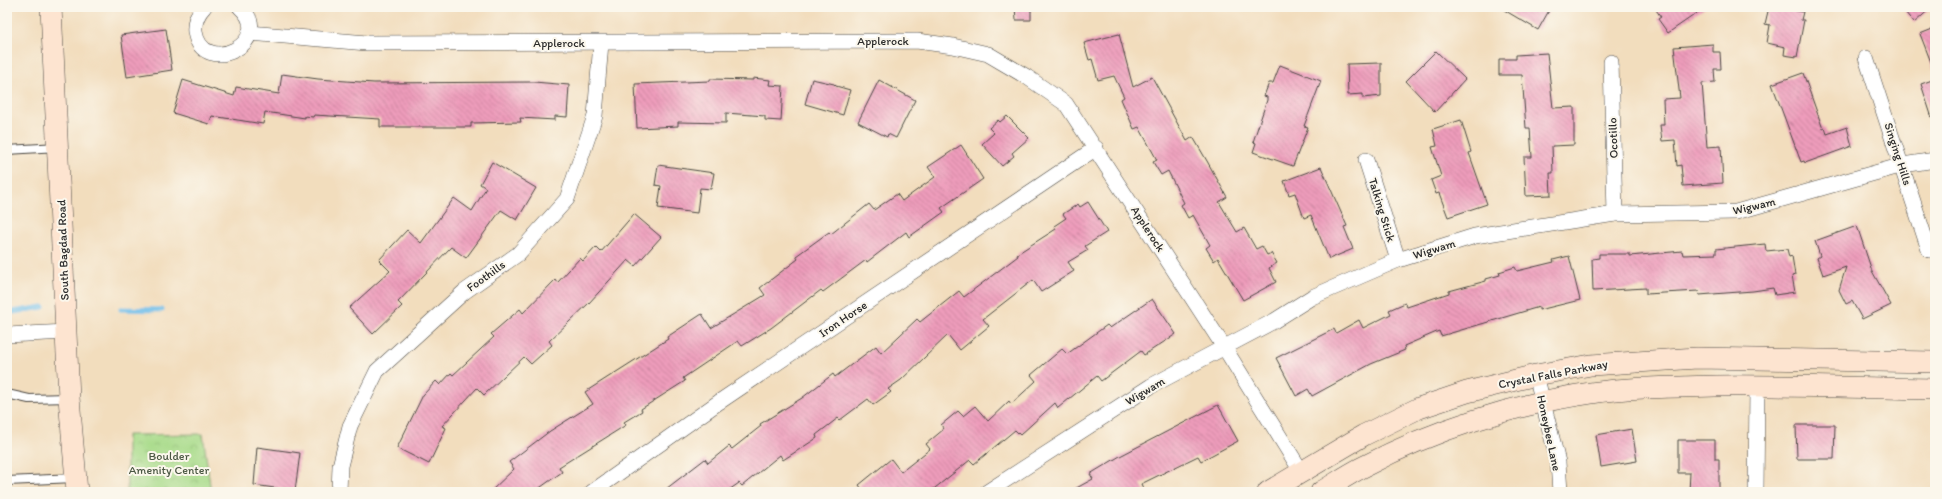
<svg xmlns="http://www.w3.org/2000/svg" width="1942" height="499" viewBox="0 0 1942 499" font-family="Itim,sans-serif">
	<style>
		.park { fill: url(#park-crowns); stroke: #6a835a }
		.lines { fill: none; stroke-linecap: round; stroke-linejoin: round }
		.stream { stroke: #6fbeea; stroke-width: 5 }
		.building { fill: url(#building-back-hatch) }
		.service-casing { stroke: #494641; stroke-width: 10 }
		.minor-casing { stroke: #494641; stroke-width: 16 }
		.secondary-casing { stroke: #494641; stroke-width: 22 }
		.service { stroke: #fff; stroke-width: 8 }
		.minor { stroke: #fff; stroke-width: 15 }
		.secondary { stroke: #fde4d0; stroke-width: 21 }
		.labels { text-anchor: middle; stroke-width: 4; stroke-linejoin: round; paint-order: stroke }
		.street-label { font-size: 12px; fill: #2b2b2b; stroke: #fbf7ec }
		.park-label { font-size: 12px; fill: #4a5743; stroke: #fbf7ec }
	</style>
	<defs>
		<pattern id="park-crowns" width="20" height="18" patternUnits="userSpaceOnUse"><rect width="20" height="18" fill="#a8db8a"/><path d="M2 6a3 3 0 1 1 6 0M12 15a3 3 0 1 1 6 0" fill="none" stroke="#91bc77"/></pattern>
		<pattern id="building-back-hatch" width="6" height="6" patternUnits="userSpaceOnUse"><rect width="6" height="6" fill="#ee9cbb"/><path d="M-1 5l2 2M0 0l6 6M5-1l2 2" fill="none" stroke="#c17f98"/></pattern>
	</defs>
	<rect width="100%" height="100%" fill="#fbf7ec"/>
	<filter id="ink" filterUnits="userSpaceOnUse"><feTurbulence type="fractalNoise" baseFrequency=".025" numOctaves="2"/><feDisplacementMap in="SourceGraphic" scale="8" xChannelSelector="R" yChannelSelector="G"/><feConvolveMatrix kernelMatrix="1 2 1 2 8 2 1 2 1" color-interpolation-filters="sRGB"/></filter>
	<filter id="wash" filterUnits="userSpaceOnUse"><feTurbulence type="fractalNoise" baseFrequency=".012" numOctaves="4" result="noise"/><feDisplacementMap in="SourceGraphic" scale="16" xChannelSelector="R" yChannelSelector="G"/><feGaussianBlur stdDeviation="0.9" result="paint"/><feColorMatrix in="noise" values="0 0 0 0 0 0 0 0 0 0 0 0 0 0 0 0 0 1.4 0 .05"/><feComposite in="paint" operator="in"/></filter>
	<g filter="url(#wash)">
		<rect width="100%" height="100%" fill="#f2ddbd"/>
		<!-- park -->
		<path class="park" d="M203,434l8,58h-84v-57z"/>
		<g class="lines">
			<!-- stream -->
			<g class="stream">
				<path d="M121,309l41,1"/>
				<path d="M7,313l36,-6"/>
			</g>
		</g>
		<g id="blocks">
			<!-- building -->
			<g class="building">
				<path d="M1015,7h16v13h-15z"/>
				<path d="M1499,7h52l-13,23z"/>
				<path d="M1654,7h52l-38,26 -10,-14 3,-2z"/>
				<path d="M1769,7h9l25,5 -2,8h3l-7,37 -13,-2 1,-8 -18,-4 3,-18 -5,-1z"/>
				<path d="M1901,7h31l-18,16z"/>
				<path d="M1935,28v41l-1,1 -14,-36z"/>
				<path d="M166,29l6,41 -45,7 -6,-42z"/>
				<path d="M1119,34l14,53 19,-10 35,64 6,-4 14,24 20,36 -8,5 18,30 7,-4 12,21 6,-3 5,9 4,-2 6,10 -8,5 7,14 -33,18 -25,-42 -4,3 -8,-13 4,-3 -17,-30 -5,3 -7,-13 3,-2 -16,-32 -7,4 -8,-13 4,-2 -18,-33 -5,2 -13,-30 3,-2 -10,-21 -16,4 -6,-21 -3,1 -5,-17z"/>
				<path d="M1713,44v8h7l1,17h-7l1,13 -13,1 5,64 14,-1 2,37 -40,3 -2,-21 -4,1 -2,-26 -13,1 -2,-16h4l-1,-26 17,-1 -6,-51z"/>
				<path d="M1436,51l29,28 -30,33 -29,-31z"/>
				<path d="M1547,53l6,55 21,-1v38l-22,1 1,27h-3l1,22 -25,1 -2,-39h8l-2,-29h-4l-4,-53h-23v-16h17v-4z"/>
				<path d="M1381,63v33l-18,2v-4l-15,1 -1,-31z"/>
				<path d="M1280,65l41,16 -17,45 4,1 -15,39 -40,-14 3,-9 -3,-1 14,-42v-3l-3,-1 5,-13h4z"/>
				<path d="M1803,73l20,56 2,-1 2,6 20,-7 5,19 -47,17 -1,-2 -3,1 -29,-78z"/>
				<path d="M282,74l36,5 56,4 160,-1 35,3 -2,32 -12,-1v4l-35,-2 1,4 -50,1v4h-91v-8l-66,-4 -1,2 -8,-1v2l-40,-6 -2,12 -51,-8 -3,8 -36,-11 10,-33 51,16 2,-9 43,7z"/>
				<path d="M753,78l17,2 -1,5 14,1 -2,35 -16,-1v-4l-39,-3v10l-48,-1v4l-41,2 -2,-44 75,-3v-2l43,1z"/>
				<path d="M812,79l22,5 2,2 14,4 -7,25 -38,-11z"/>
				<path d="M1935,79v39h-3l-11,-34z"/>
				<path d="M879,80l36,20 -19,38 -8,-4 -1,3 -29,-15z"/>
				<path d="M1007,116l22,22 -17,15 2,3 -12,10 -20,-22 12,-11 -5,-5 9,-8 2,2z"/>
				<path d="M1461,120l10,32 -2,1 18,51 -39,13 -9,-24 -3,1 -5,-14 10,-4 -9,-29 5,-1 -4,-17z"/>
				<path d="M961,145l22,34 -42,29 3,4 -35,25 -3,-5 -39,30 -1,-2 -43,32 -2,-2 -50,38 -29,18 -4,-5 -55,37 2,3 -44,28 1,2 -18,11 2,3 -67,42 3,5 -28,20h-44l24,-23 -5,-7 41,-31 43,-27 -8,-12 83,-53 -1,-2 35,-23 9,14 54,-33 -5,-7 38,-29 -2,-3 33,-24 2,2 38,-30 5,6 23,-16 5,7 33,-24 -7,-10z"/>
				<path d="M492,162l44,26 -19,32 -16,-10 -35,48 -15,-11 -53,55 4,4 -29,28 -24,-26 41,-37 -11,-11 28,-30 14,13 33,-45 18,13 14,-23 -6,-4z"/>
				<path d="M658,165l56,8 -3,16 -11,-1 -3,25 -39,-5 3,-22 -6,-1z"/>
				<path d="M1321,167l26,59 -3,1 9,22 -24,10 -18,-44 -7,3 -9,-25 -6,2 -5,-14z"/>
				<path d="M1088,202l19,30 -22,14 3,4 -20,12 6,9 -33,21 -8,-12 -50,39 6,7 -29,24 -12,-15 -47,45 -13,9 3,3 -18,13 -5,-6 -28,21 -2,-2 -22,17 1,3 -34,22 -3,-5 -38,31 -3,-3 -13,9h-64l43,-33 3,4 21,-17 3,3 29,-23 -1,-2 42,-26 31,-24 2,3 41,-31 5,7 36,-34 3,3 39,-31 5,6 54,-41 -1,-2 39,-25 -2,-3 12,-8 -3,-4 15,-10 2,3z"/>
				<path d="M634,214l27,23 -26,29 -7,-6 -39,43 -40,38 3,4 -21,19 -7,-7 -40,38 -7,-7 -35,38 4,2 -17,36 -32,-16 26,-53 13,-14 4,4 11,-12 2,2 41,-38 -3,-3 29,-25 3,4 32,-33 3,2 22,-24 3,3 13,-14 5,5z"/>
				<path d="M1857,226l15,45 19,34 -29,14 -10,-18 -6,3 -7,-14 7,-23 -23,8 -6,-17 3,-2 -5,-15z"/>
				<path d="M1765,244l1,7 21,-2 2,8 3,-1 3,19 -3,1 3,16 -20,3 -2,-7 -20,3 -54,4 -1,-4 -52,3v-6l-53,3 -1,-32 7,-1v-4h31v2l52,-5 1,4 33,-1v-5z"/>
				<path d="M1569,256l11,44 -41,10v-3l-98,29 -2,-5 -35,15 1,4 -34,14 -59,32 -4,-7 -12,7 -20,-38 58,-29 2,4 23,-13 4,8 28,-14 -2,-4 16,-7 2,4 42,-14v-2l37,-10v-2l14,-4 -1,-3 16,-5 2,4 37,-9 -1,-2z"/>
				<path d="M1152,299l24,35 -32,21 -3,-4 -40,30 -4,-5 -39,32 -3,-5 -35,32 -5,-5 -41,34 -4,-4 -40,32h-66l-5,-7 32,-26 10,13 29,-23 -4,-5 18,-15 -3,-4 17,-14 5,5 12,-10 13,15 21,-20 2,3 25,-23 -5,-6 31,-26 5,5 40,-29 3,3z"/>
				<path d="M1218,405l20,36 -37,20 -3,-5 -57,28 4,8h-76l24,-13 -3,-5 30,-18z"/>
				<path d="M1796,425h39l-1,34h-37z"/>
				<path d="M1632,429l5,32 -36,6 -5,-32z"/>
				<path d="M1678,440h37v19h4v33h-30l1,-19h-12z"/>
				<path d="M257,447l43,6 -5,38 -41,-6z"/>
			</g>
		</g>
	</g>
	<g filter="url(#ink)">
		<use href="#blocks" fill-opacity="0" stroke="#494641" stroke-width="1"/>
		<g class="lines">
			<defs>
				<g id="service">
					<path d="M7,150l51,-3"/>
					<path d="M7,394l22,5 40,-1"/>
					<path d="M7,481l68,-3"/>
				</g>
				<g id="minor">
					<path d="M204,7c-7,7 -10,15 -9,25 8,47 83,9 45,-25"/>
					<path d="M249,33l118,10 550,-2 36,5 35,8 39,23 39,27 158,243 77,124"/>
					<path d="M1866,58l63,192"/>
					<path d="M1611,62l4,152"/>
					<path d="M1366,160l32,100"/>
					<path d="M7,335l60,-3"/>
					<path d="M1536,375l22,87 2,30"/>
					<path d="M339,492l1,-26 10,-40 27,-55 87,-79 54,-38 49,-55 28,-83 6,-73"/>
					<path d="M592,492l127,-90 377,-254"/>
					<path d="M987,492l164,-106 123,-65 38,-24 86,-37 77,-24 140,-22 121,-2 167,-47 32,-5"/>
					<path d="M1756,492l1,-106"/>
				</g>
				<g id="secondary">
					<path d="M51,7l18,391 8,94"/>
					<path d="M1268,492l96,-57 55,-27 48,-16 69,-17 55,-10 106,-7 238,4"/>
					<path d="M1321,492c15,-9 29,-19 44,-26 68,-36 150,-62 226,-73 41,-6 83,-6 124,-7 74,-1 147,2 220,3"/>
				</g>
			</defs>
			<!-- service casing -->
			<use href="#service" class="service-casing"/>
			<!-- minor casing -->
			<use href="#minor" class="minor-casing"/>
			<!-- secondary casing -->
			<use href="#secondary" class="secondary-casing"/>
			<!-- service -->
			<use href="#service" class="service"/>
			<!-- minor -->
			<use href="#minor" class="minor"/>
			<!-- secondary -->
			<use href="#secondary" class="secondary"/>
		</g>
	</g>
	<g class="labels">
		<!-- street labels -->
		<g class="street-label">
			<text x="883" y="45">Applerock</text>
			<text x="559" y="47">Applerock</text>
			<text transform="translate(1613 138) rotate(-92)" y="4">Ocotillo</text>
			<text transform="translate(1898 154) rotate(72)" y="4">Singing Hills</text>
			<text transform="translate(1754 206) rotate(-13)" y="4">Wigwam</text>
			<text transform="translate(1382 210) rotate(73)" y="4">Talking Stick</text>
			<text transform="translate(1148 229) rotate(57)" y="4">Applerock</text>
			<text transform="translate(1434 249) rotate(-17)" y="4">Wigwam</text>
			<text transform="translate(63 250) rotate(-92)" y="4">South Bagdad Road</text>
			<text transform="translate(486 276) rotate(-36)" y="4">Foothills</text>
			<text transform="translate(843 319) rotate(-34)" y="4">Iron Horse</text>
			<text transform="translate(1553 374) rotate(-11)" y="4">Crystal Falls Parkway</text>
			<text transform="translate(1145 391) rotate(-31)" y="4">Wigwam</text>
			<text transform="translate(1549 433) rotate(78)" y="4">Honeybee Lane</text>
		</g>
		<!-- park labels -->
		<g class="park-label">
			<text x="169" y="460">Boulder<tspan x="169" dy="14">Amenity Center</tspan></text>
		</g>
	</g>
	<!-- margin -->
	<rect width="1942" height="499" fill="none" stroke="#fbf7ec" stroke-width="24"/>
</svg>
